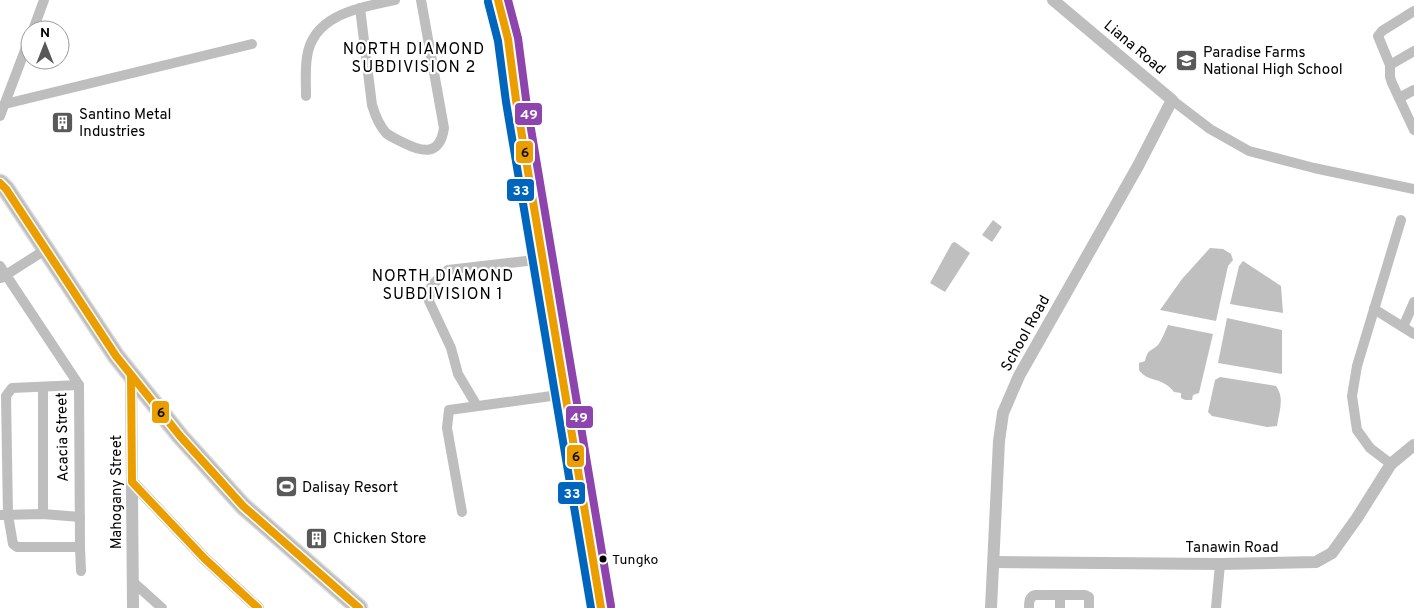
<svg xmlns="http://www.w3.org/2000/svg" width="1414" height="608" viewBox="0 0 1414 608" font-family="Overpass,sans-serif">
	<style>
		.water { fill: #bfbfbf }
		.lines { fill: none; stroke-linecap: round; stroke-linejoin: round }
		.primary-casing { stroke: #dbdbdb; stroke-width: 19 }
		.minor { stroke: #bebebe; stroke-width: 10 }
		.tertiary { stroke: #bebebe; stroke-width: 12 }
		.primary { stroke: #bebebe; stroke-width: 16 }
		.bus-1-casing { stroke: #fff; stroke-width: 11 }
		.bus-2-casing { stroke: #fff; stroke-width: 11 }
		.bus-3-casing { stroke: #fff; stroke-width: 11 }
		.bus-1 { stroke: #eb9e00; stroke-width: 8 }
		.bus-2 { stroke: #0065bd; stroke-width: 8 }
		.bus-3 { stroke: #8e44ad; stroke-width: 8 }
		.bus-dot { fill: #000; stroke: #fff; stroke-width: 2 }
		.labels { text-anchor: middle; stroke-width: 4.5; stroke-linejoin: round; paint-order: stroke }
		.bus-label { font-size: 14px; fill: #000; stroke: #fff; text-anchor: start }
		.street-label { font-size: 15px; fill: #000; stroke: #fff }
		.poi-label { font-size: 15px; fill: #000; stroke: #fff; text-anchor: start }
		.neighbourhood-label { font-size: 16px; letter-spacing: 1px; fill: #000; stroke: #fff }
		.line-badge { stroke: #fff; stroke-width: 2 }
		.badge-label { font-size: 14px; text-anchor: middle; font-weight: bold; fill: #fff }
		.pale-badge-label { font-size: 14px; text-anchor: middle; font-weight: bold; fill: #111 }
	</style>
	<rect width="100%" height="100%" fill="#fff"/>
	<!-- water -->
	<g class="water">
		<path d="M993,220l9,7 -10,15 -10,-7z"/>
		<path d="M955,242l15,11 -25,39 -15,-9 22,-40z"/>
		<path d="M1210,248l13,1 8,5 2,6 -5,6 -12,55 -56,-11 22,-31z"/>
		<path d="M1243,261l38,25 2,27 -53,-9 9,-38z"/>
		<path d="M1227,318l55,12v44l-64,-11z"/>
		<path d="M1168,325l45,9 -14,59 -6,2 -1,5h-7l-4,-2v-5l-7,-1c-12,-16 -26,-9 -35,-22v-7l6,-2c3,-12 5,-9 13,-16 4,-5 7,-14 10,-20z"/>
		<path d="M1220,377l56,9c9,12 3,26 1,40l-10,1 -55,-11 -4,-4 7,-32z"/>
	</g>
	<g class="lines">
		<defs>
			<g id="primary">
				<path d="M498,0l10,39 8,61 85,508"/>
				<path d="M0,183l6,6 110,167 64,80 63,70 116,102"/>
			</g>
		</defs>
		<!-- primary casing -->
		<use href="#primary" class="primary-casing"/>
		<!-- minor -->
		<g class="minor">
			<path d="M360,8l12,97c3,10 7,20 14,28 5,4 12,7 18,10 20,10 36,12 40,-15l-23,-128"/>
			<path d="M1414,11l-32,20 -4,5 12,29v12l2,6 22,47"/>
			<path d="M33,30l11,-30"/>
			<path d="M1390,65l24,-14"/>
			<path d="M306,96c0,-13 -1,-26 1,-39 6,-43 53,-49 88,-57"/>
			<path d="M1399,98l15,-8"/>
			<path d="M1172,100l38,29 39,22 65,17 100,21"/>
			<path d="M5,104l247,-60"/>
			<path d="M0,116l30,-79"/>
			<path d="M0,266l79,119 1,162 1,24"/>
			<path d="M1,278l44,-28"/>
			<path d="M1374,309l40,25"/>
			<path d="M1403,327l11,-25"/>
			<path d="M79,385l-67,3 -6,8 2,119 5,29 4,3h63"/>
			<path d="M477,406l-19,-32 -7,-26 -22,-47 1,-12 3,-5 15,-14 96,-11"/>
			<path d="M1391,464l-21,-16 -13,-18 -5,-34 5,-30 44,-146"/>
			<path d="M462,512l-15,-84 2,-18 117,-16"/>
			<path d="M43,514v-127"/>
			<path d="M0,515l43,-1 37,3"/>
			<path d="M133,582l29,26"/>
			<path d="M1029,608c0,-6 0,-11 6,-13h50l4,2v11"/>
			<path d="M1060,608v-13"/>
			<path d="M1216,608l4,-44"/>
		</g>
		<!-- tertiary -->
		<g class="tertiary">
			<path d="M131,376l2,232"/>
			<path d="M132,482l73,77 53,49"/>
			<path d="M994,562l226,2 96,-2 16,-9 25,-35 34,-54 23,-19"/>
			<path d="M991,608l8,-167 4,-28 16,-37 119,-210 34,-66 -119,-100"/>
		</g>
		<!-- primary -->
		<use href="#primary" class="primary"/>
		<defs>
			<g id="bus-1">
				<path d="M498,0l10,39 8,61 85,508"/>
				<path d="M0,183l6,6 110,167 64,80 63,70 116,102"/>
				<path d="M131,376l1,106 73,77 53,49"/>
			</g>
			<path id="bus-2" d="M488,2l10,39 8,61 85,506"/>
			<path id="bus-3" d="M508,0l10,38 8,61 85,507"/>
		</defs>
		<!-- bus-1 casing -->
		<use href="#bus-1" class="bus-1-casing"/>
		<!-- bus-2 casing -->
		<use href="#bus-2" class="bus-2-casing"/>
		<!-- bus-3 casing -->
		<use href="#bus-3" class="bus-3-casing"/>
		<!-- bus-1 -->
		<use href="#bus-1" class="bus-1"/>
		<!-- bus-2 -->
		<use href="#bus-2" class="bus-2"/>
		<!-- bus-3 -->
		<use href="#bus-3" class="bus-3"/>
	</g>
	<!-- icons -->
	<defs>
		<symbol id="school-square" viewBox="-11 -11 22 22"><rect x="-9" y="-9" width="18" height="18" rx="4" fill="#595959" stroke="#fff"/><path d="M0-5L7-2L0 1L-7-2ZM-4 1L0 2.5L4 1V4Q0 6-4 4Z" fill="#fff"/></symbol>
		<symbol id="building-square" viewBox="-11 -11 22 22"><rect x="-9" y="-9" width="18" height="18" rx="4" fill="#595959" stroke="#fff"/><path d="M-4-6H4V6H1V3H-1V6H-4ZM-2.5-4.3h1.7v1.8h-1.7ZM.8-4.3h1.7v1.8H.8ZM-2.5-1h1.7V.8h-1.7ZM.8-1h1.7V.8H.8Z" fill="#fff"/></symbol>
		<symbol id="stadium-square" viewBox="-11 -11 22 22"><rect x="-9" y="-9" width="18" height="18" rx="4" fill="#595959" stroke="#fff"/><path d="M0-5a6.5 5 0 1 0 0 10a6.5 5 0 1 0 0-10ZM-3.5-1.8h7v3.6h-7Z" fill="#fff"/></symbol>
	</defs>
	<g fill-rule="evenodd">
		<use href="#school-square" x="1174" y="48" width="25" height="25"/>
		<use href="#building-square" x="50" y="110" width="25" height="25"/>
		<use href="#stadium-square" x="274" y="474" width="25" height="25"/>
		<use href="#building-square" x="304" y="526" width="25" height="25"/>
	</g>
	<!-- markers -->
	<circle class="bus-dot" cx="603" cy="559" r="4.5"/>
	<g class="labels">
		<!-- bus labels -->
		<g class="bus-label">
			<text x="612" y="564">Tungko</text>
		</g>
		<!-- street labels -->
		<g class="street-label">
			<text transform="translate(1135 47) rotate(40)" y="5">Liana Road</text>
			<text transform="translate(1025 333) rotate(-61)" y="5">School Road</text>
			<text transform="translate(62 437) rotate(-91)" y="5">Acacia Street</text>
			<text transform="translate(116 492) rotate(-90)" y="5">Mahogany Street</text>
			<text x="1232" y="552">Tanawin Road</text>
		</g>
		<!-- poi labels -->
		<g class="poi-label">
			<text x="1203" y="57">Paradise Farms<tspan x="1203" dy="17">National High School</tspan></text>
			<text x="79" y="119">Santino Metal<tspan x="79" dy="17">Industries</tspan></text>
			<text x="302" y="492">Dalisay Resort</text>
			<text x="333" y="543">Chicken Store</text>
		</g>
		<!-- neighbourhood labels -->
		<g class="neighbourhood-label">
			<text x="414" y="54">NORTH DIAMOND<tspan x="414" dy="18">SUBDIVISION 2</tspan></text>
			<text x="443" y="281">NORTH DIAMOND<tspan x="443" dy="18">SUBDIVISION 1</tspan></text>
		</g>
	</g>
	<g class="line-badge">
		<rect x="514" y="102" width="29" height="24" rx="5" fill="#8e44ad"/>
		<rect x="515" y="140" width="19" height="24" rx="5" fill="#eb9e00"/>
		<rect x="506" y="178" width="29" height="24" rx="5" fill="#0065bd"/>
		<rect x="151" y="400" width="19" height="24" rx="5" fill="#eb9e00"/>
		<rect x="565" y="405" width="29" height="24" rx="5" fill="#8e44ad"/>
		<rect x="566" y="444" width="19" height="24" rx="5" fill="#eb9e00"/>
		<rect x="557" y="481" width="29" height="24" rx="5" fill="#0065bd"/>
	</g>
	<g class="badge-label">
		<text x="529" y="119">49</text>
		<text x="521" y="195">33</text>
		<text x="579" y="422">49</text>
		<text x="572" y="498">33</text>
	</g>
	<g class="pale-badge-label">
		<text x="525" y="157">6</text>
		<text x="161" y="417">6</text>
		<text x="576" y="461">6</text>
	</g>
	<!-- north arrow -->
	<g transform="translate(45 45)"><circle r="24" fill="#ffffff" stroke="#999999"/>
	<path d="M0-4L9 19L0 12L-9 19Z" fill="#595959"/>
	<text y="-8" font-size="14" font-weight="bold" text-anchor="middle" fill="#000000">N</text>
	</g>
</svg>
